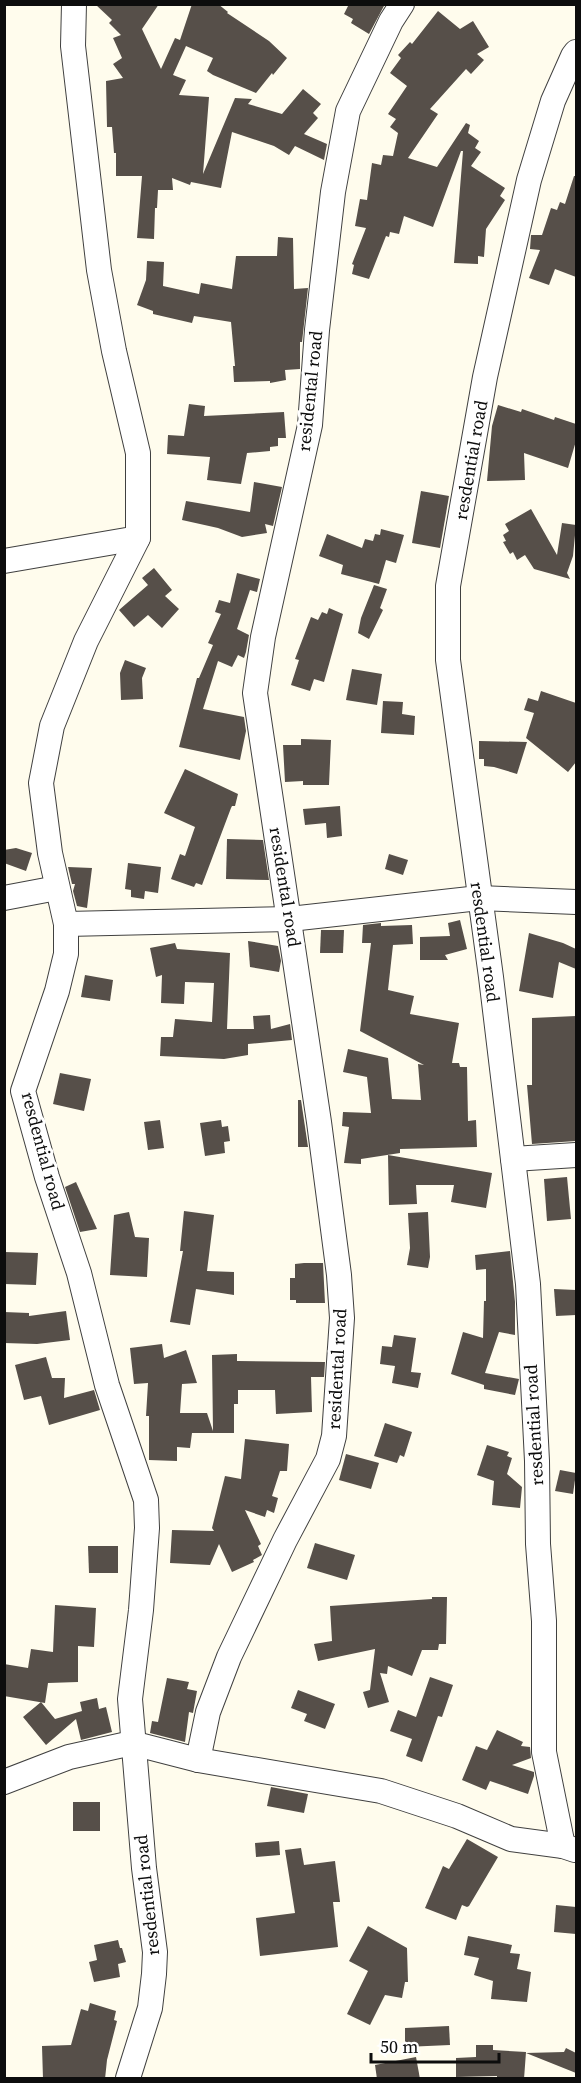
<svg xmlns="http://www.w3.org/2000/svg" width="581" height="2083" viewBox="0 0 581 2083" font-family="'Source Serif 4',serif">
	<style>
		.building { fill: #564f49 }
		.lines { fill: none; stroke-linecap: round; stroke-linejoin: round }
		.minor-casing { stroke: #404040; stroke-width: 26 }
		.minor { stroke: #fff; stroke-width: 24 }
		.labels { text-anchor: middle; stroke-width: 6; stroke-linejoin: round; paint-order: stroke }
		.street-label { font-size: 18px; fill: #0d0d0d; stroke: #fff }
	</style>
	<rect width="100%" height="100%" fill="#fffced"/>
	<!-- building -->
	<g class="building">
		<path d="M95,4h64l-17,25 19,40 14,-31 5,2 12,-36h26l10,8 -1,1 42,28 18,17 -14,17 -1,-2 -16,20 -43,-18 -6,-4 6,-13 -27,-12 -13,29 13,5 -7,15 30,2 -6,77 32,-76 17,1 -4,5 34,10 21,-25 18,15 -8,9 5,5 -14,16 23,10 -3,16 -29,-14 -6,9 -15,-9 -42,-14 -11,56 -30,-6 -1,3 -18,-7 1,12h-15l-1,18h-2l-1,31 -17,-1 5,-62h-26v-23h-2l-2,-26h-5l-1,-46 17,-3 -10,-14 9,-6 -9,-20 8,-3 -12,-12 3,-3z"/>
		<path d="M349,4h36l-16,30 -18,-11 2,-4 -9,-5z"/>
		<path d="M438,11l22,18 13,-8 16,26 -12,7 7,6 -13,14 -5,-5 -36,40 8,5 -30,44 29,9 29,-44 4,2 -2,8 11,8 -4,7 6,4 -10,14 34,22 -5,8 5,4 -19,29 -2,28 -6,-1v8l-24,-1 9,-112h-2l-28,76 -29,-11 -5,18 -9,-2 -1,5 -3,-1 -17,43 -17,-5 2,-9 -2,-1 14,-36 -11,-2 5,-27 7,1 5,-37 9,2 2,-10 10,1 5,-23 -8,-6 6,-8 -8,-5 19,-28 -17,-13 11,-15 -3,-3 12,-13 2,2z"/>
		<path d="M574,176h2v101l-21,-8 -6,16 -20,-7 11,-28 -10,-1 1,-14h11l9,-27 6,2 3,-8 5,2z"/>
		<path d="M278,237l15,1 1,51 14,-1 -6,54h-2v27l-15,1 1,10 -16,3v-2l-36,1 -1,-16h2l-4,-44 -37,-6 -2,7 -39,-9v-3l-16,-6 9,-25 1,-19 17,1 -1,24 36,8 2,-11 31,6 4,-33h41z"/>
		<path d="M189,404l16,2 -1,10 80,-4 2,26h-8v8l-8,1v4l-23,2 -6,31 -34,-4 3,-23 -43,-3 1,-19 16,1z"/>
		<path d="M498,405l23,7 1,-3 32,11 1,-3 21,7v17l-8,27 -44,-15 1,27 -38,1 5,-55z"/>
		<path d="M254,482l28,5 -9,39 -8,-2 2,9 -25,4 -24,-9 -36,-8 4,-19 64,11z"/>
		<path d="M421,491l28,5 -9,52 -28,-5z"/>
		<path d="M531,509l26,46 5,-32 14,2 -3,31 -6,17 3,6 -36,-10 -9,-14 -8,5 -4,-8 -3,2 -7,-12 3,-1 -3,-6 6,-4 -4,-7z"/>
		<path d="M381,529l23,6 -8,28 -10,-3 -7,24 -38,-10 2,-9 -24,-9 8,-22 35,14 3,-9 8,2 2,-7 5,1z"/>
		<path d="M154,568l18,22 -7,6 14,13 -17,19 -14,-13 -14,12 -15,-17 29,-25 -6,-7z"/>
		<path d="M237,573l23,6 -3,13 -7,-2 -13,39 12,6 -3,17 -2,6 -6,-3 -6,12 -14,-6 -15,48 41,8 2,14 -6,29 -61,-13 18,-69h2l14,-33 -5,-2 13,-29 -6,-2 4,-12 11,3z"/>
		<path d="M374,585l13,4 -7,19 3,2 -14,29 -11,-6 3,-15z"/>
		<path d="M329,608l14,6 -19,68 -10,-3 -4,12 -19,-6 8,-25 -4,-1 16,-42 7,3 4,-8 5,2z"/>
		<path d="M125,660l21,8 -4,10 1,21 -22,1 -1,-27z"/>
		<path d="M352,669l30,5 -5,31 -31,-5z"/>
		<path d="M541,691l35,12v59l-8,10 -42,-34 8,-25 -10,-3 4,-12 10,3z"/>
		<path d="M383,701l20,1 -1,12 13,2 -1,19 -33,-2z"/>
		<path d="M301,739l30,1 -2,45h-26v-4l-18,1 -2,-37h18z"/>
		<path d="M479,741l48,1 -10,32 -23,-7 -10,-1v-7h-5z"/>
		<path d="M185,769l53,25 -3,12h-3l-1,2 -29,77 -6,-2 -2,4 -23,-8 9,-25 5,2 10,-29 -31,-14z"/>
		<path d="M340,806l2,30 -15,2 -1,-15 -21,2 -2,-16z"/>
		<path d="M227,839l36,1 6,40 -43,-1z"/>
		<path d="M16,848l16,5 -6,18 -22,-8v-13z"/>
		<path d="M389,854l19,6 -5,15 -18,-6z"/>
		<path d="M128,863l33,4 -3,26 -13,-2 -1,8 -13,-2v-7l-6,-1z"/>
		<path d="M68,867l24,1 -5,40 -10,-2 -4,-15 2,-7h-3z"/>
		<path d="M460,920l7,29 -22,6 3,5h-28v-23l30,-1 -2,-13z"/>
		<path d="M381,923v3l31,-1 1,19 -20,1 -5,45 26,6 -4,18 49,9 -7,40h7l1,4h7l1,54 8,-1 1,27 -77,2v4l-39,6v5l-17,-1 5,-36 -7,-1 1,-14 28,1 -4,-36 -24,-5 5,-23 40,9 4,41 29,1 -3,-36 6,1 -64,-34 11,-88h-9l1,-18z"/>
		<path d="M321,930h23l-1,23h-23z"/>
		<path d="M529,933l34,10 13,6v20l-17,-7 -6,36 -34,-7z"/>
		<path d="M248,941l30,5 3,15 -2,11 -29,-5z"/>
		<path d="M175,943l2,6 53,4 -3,76h27l-1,-13 17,-1 1,14 19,-5 2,16 -44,4v11l-24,4 -64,-3 1,-19h12l2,-18 37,3 2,-39 -29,-1 -1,22 -23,-1 1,-28 -6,2 -6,-29z"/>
		<path d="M85,975l28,5 -3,21 -29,-4z"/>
		<path d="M576,1016v125l-44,3 -5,-59h5v-67z"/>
		<path d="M60,1073l31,6 -7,32 -31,-7z"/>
		<path d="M298,1100h3l7,47h-10z"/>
		<path d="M160,1120l4,28 -16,2 -4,-28z"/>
		<path d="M221,1120l1,7 6,-1 2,15 -6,1 1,11 -20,3 -5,-33z"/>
		<path d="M388,1155l104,18 -6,35 -35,-6 3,-17h-38l1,19 -28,1z"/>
		<path d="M567,1177l4,42 -24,2 -3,-42z"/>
		<path d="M76,1182l21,47 -17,3 -15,-45z"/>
		<path d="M184,1211l30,4 -7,56 27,1v23l-38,-6 -6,36 -20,-3 13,-71h-3z"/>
		<path d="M129,1212l6,25 14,1 -2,39 -37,-2 4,-60z"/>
		<path d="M428,1212l2,45 -2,11 -21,-3 3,-17 -2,-35z"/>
		<path d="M510,1251l5,51v33l-16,-3 -14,41 34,6 -4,16 -31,-6v-4l-33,-11 12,-42 20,6 1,-37h2v-32l-10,1 -1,-15z"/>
		<path d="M4,1252l34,1 -2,32 -32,-1z"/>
		<path d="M304,1263h19l2,40h-29v-3h-6v-22h5v-14z"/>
		<path d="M554,1289l22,1v25l-20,1z"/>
		<path d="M66,1311l4,29 -33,4 -33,-1v-31l25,1v3z"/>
		<path d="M394,1335l22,3 -5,34 10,1 -3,15 -26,-5 3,-17 -15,-2 2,-18 10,1z"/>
		<path d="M162,1344l2,14 22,-8 11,33 -15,1 -2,29h27l6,18 -1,-76 25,-1v7l88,1 -1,15h-13l1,35 -36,2 -1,-24h-37v14h-4v29h-42l-2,15 -13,-1v14l-28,-1v-44h-3l2,-33 -14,1 -4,-36z"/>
		<path d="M46,1357l6,21h13l-1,20 30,-8 6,20 -51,15 -8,-29 -17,4 -9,-35z"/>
		<path d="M385,1423l27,9 -8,25 -4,-2 -3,8 -23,-7z"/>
		<path d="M245,1439l44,5 -2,27h-7l-8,25 6,2 -4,15 -7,-3 -2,7 -20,-7 16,34 -3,2 4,9 -9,5 1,2 -22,10 -13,-28 -9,21 -40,-2 2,-33 42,1 -2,-3 13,-52 16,3z"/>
		<path d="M487,1445l22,7 -2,4 5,2 -5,16 15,13 -2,21 -28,-3 2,-24 -17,-6z"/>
		<path d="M346,1454l33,9 -8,26 -32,-9z"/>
		<path d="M560,1470l16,3 -3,21 -18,-3z"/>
		<path d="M315,1543l40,12 -8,25 -40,-12z"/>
		<path d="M88,1546h30v27h-29z"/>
		<path d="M432,1597h15l-1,47h-7l-1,6h-16l-10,26 -24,-10 -1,8 -7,-1 9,29 -21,6 -5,-16 7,-2 5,-41 -57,12 -4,-17 18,-3 -2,-35 102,-7z"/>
		<path d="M55,1605l41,3 -2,39 -16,-1v36l-30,1 -3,20 -41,-7v-32l24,4 3,-19 22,3z"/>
		<path d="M430,1677l23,8 -11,32 -4,-1 -16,46 -16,-6 6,-17 -22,-8 8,-21 18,7z"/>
		<path d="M167,1678l22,4 -2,7 10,2 -4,22 -4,-1 -4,30 -35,-9 2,-12 6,1z"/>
		<path d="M298,1690l37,14 -10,25 -21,-8 3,-7 -16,-6z"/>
		<path d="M97,1698l2,11 7,-2 6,25 -31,8 -5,-21 -30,26 -23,-28 18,-15 14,17 27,-8 -2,-9z"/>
		<path d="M497,1730l26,12 -2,4 9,1 1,11 -19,7 22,7v4l-6,18 -38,-13 -4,9 -24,-10 14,-34 11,4z"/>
		<path d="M271,1787l37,7 -4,19 -37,-7z"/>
		<rect x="73" y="1802" width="27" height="29"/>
		<path d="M467,1839l31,18 -29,49 -2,1 -5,-2 -6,15 -31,-12 18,-42 6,3z"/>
		<path d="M279,1841l1,14 -24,2 -1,-14z"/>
		<path d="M301,1848l3,17 31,-4 5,41h-7l5,45 -78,9 -4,-38 39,-5 -10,-63z"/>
		<path d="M556,1905l20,2v27l-22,-2z"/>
		<path d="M368,1926l39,22 1,34h-3l-3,16 -17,-3 -15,30 -23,-11 21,-43 -19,-10z"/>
		<path d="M468,1936l44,9 -2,8 10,1 -3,15 14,3 -4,30 -36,-3 2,-18 -19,-6 5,-17 -15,-3z"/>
		<path d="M118,1940l2,8h2l4,14 -8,2 2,13 -26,5 -5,-20 8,-2 -3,-15z"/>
		<path d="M90,2003l26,8 -2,9 3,1 -10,39 -2,19h-62l-1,-33 29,-1 10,-36 7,2z"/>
		<path d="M449,2026l1,19 -45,2v-19z"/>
		<path d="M476,2045h17v5l33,2 -2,27h-27v-3l-41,1v-19l20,-1z"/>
		<path d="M566,2048l10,5v20l-50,-20 38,-1z"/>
		<path d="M416,2057l4,22h-43l-2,-14z"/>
	</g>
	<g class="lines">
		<defs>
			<g id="minor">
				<path d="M4,561l134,-23v-85l-24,-102 -15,-81 -26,-224 1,-42"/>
				<path d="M4,898l53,-10"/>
				<path d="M66,924l224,-5 189,-21 97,4"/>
				<path d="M513,1159l63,-4"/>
				<path d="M198,1760l10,-48 21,-55 56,-117 43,-81 6,-23 8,-118 -3,-43 -20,-153 -64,-429 8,-56 47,-212 7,-95 16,-138 15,-81 43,-90 11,-17"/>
				<path d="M4,1782l65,-25 63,-14 66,17 183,31 76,25 54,23 52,7 12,4"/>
				<path d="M563,1846l-19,-94v-131l-6,-77 -1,-83 -9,-177 -37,-307 -43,-317v-74l37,-209 44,-197 24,-79 20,-45 3,-4"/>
				<path d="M128,2078l22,-70 4,-34 1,-22 -11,-84 -14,-169 11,-89 6,-82 -1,-28 -39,-115 -28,-112 -32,-96 -24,-86 34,-100 9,-37v-30l-16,-71 -9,-70 11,-57 34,-85 52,-103"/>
			</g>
		</defs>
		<!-- minor casing -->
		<use href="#minor" class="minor-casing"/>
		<!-- minor -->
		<use href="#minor" class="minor"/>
	</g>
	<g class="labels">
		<!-- street labels -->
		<g class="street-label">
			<text transform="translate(310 391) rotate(-84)" y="6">residental road</text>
			<text transform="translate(471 460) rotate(-80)" y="6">resdential road</text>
			<text transform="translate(285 887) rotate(81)" y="6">residental road</text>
			<text transform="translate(485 942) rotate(82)" y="6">resdential road</text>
			<text transform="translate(43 1151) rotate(75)" y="6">resdential road</text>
			<text transform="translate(337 1369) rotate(-87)" y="6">residental road</text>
			<text transform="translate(534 1425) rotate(-93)" y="6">resdential road</text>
			<text transform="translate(147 1895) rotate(-96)" y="6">resdential road</text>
		</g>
	</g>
	<!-- border -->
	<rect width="581" height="2083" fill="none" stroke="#0d0d0d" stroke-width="12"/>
	<!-- scale -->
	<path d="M371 2053v9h128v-9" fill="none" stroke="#0d0d0d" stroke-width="3"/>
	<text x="380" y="2053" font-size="18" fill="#0d0d0d" stroke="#ffffff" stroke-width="4.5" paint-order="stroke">50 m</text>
</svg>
